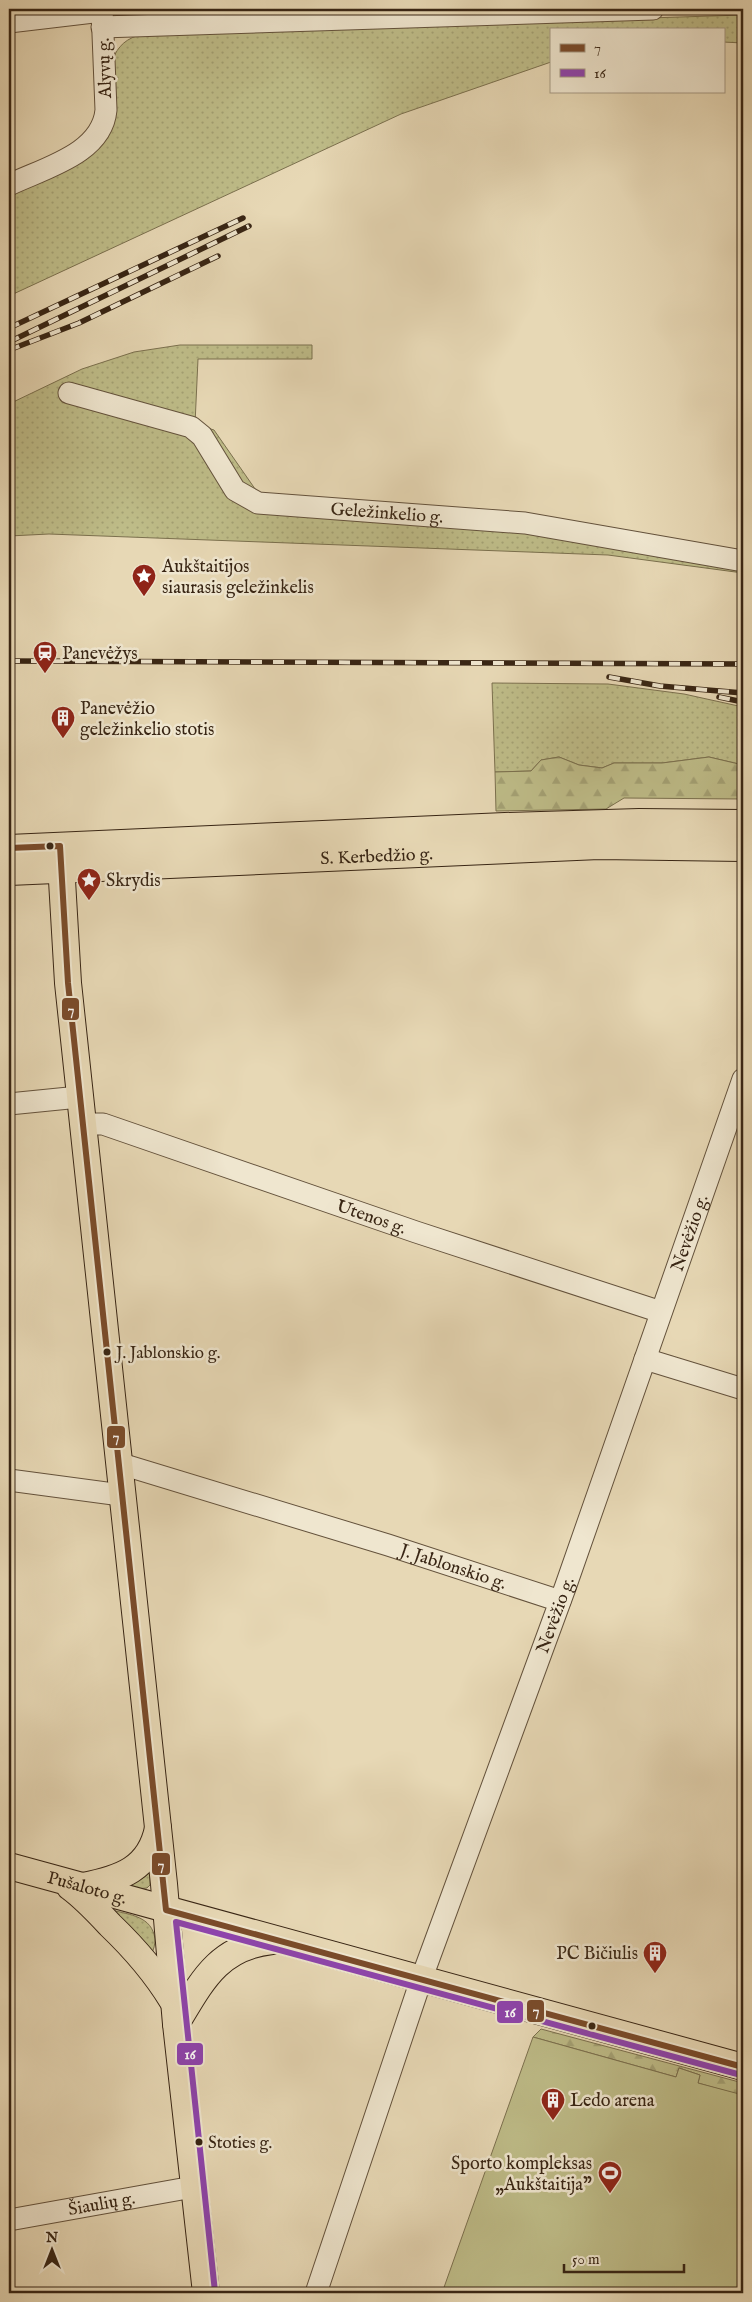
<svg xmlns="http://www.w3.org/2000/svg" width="752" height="2302" viewBox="0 0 752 2302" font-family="'IM FELL English',serif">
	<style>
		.grass { fill: url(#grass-dots); stroke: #7b704e }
		.forest { fill: url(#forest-firs); stroke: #7b704e }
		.pitch { fill: #bebc88; stroke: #7b704e }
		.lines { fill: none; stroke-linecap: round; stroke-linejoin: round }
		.minor-casing { stroke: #64523c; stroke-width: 23 }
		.major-casing { stroke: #382514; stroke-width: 28 }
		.minor { stroke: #efe6cf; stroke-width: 21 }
		.major { stroke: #e7d8b5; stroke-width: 26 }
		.rail-casing { stroke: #382514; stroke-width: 5.5 }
		.rail { stroke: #efe6cf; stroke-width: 4; stroke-dasharray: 11; stroke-linecap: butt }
		.bus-1-casing { stroke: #efe6cf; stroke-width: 10 }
		.bus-2-casing { stroke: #efe6cf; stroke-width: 10 }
		.bus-1 { stroke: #7a4b2a; stroke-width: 6 }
		.bus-2 { stroke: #8e44ad; stroke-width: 6 }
		.bus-dot { fill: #382514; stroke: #efe6cf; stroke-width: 2 }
		.labels { text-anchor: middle; stroke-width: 5; stroke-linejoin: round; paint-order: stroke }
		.bus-label { font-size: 17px; fill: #382514; stroke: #efe6cf; text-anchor: start }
		.street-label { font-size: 18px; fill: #382514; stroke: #efe6cf }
		.poi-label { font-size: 18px; fill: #382514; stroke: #efe6cf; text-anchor: start }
		.line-badge { stroke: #efe6cf; stroke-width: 2 }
		.badge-label { font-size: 14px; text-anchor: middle; font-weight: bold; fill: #fff }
	</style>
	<defs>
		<pattern id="grass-dots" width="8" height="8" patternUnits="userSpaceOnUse" patternTransform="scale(1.25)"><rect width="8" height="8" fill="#bebc88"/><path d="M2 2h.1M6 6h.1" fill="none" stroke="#a4a174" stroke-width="1.8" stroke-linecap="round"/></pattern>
		<pattern id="forest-firs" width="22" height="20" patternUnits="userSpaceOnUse" patternTransform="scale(1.25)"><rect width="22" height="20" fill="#bebc88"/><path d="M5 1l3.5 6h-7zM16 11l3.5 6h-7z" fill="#a4a174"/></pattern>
	</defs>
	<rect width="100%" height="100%" fill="#e7d8b5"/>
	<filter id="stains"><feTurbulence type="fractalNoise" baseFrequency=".004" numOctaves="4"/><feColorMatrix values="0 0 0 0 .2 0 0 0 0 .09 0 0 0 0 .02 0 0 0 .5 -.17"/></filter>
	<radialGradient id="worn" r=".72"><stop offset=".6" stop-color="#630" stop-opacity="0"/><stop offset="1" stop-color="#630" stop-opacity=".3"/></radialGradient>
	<!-- grass -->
	<g class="grass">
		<path d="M743,15v28l-20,-1v-13h-172v33l-150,52 -392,182v-102l82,-43 21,-90c6,-16 15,-23 31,-27z"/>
		<path d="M180,345h132v14h-114l-3,65 19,6 46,66 264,34 219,38v5l-135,-18 -559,-21 -40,2v-132l73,-35 52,-17z"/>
		<path d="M492,683l116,1 76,10 59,13v58l-34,-8 -47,6h-48l-12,5 -23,-3 -20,-8 -18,3 -10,11 -36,1z"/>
		<path d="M150,1867v18l-3,3 -12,1 -4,-6z"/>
		<path d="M112,1910c18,5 40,6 43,29 0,5 -1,11 -4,15z"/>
	</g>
	<!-- forest -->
	<g class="forest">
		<path d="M559,757l20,8 23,3 12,-5h48l47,-6 34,8v34l-119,-1 -18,11 -110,2 -1,-39 36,-1 10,-11z"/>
		<path d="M541,2029l202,54v13l-45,-13 2,-8 -21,-7 -3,9 -143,-40z"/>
	</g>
	<!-- pitch -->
	<path class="pitch" d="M533,2037l143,40 3,-9 21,7 -2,8 45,12v198h-301z"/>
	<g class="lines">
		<defs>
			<g id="minor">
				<path d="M9,22l93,-11"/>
				<path d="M102,27l551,-18"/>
				<path d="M9,185c35,-17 93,-31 97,-75l-4,-101"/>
				<path id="s1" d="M69,393l122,34 11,9 33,54 23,13 267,20 218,38"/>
				<path d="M9,1104l70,-7"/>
				<path id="s2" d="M83,1124h20l313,108 245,80"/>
				<path d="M645,1359l98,30"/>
				<path id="s3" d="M118,1463l270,82 172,56"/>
				<path d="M9,1480l112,15"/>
				<path id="s4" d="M9,2220l184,-33"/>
				<path id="s5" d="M316,2293l105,-313 144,-392 178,-509"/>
			</g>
			<g id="major">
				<path d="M60,846l8,137 96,901 12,140 30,269"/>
				<path d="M9,848l496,-22 134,-4 104,1"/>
				<path id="s6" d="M9,872l590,-26 144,2"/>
				<path id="s7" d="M9,1866l734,201"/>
				<path d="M83,1886c37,-7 67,-17 75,-58"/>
				<path d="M70,1887c15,11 27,24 40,38 24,23 45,47 62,75"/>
				<path d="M176,2024c26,-43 42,-77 96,-83"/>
			</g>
		</defs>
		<!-- minor casing -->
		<use href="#minor" class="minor-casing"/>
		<!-- major casing -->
		<use href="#major" class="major-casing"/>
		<!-- minor -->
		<use href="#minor" class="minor"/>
		<!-- major -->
		<use href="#major" class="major"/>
		<defs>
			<g id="rail">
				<path d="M9,328l234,-110"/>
				<path d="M9,342l240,-116"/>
				<path d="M9,350l70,-27 139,-67"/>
				<path d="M9,661l734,3"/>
				<path d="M609,677l51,9 83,7"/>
				<path d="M719,697l24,5"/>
			</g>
		</defs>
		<!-- rail casing -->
		<use href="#rail" class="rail-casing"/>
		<!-- rail -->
		<use href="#rail" class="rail"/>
		<defs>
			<path id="bus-1" d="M9,848l51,-2 8,137 98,927 577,157"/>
			<path id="bus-2" d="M215,2292l-39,-370 565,153"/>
		</defs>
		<!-- bus-1 casing -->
		<use href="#bus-1" class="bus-1-casing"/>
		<!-- bus-2 casing -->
		<use href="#bus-2" class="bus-2-casing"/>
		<!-- bus-1 -->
		<use href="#bus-1" class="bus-1"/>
		<!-- bus-2 -->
		<use href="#bus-2" class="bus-2"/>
	</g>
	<!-- icons -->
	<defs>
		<symbol id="sight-pin" viewBox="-11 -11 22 30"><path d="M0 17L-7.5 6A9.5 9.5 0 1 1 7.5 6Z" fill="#8f2418" stroke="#efe6cf"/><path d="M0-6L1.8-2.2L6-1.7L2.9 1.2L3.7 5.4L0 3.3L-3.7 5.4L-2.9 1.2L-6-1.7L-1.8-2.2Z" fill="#fff"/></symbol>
		<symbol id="station-pin" viewBox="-11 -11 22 30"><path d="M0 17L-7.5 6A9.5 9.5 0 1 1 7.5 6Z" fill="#8f2418" stroke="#efe6cf"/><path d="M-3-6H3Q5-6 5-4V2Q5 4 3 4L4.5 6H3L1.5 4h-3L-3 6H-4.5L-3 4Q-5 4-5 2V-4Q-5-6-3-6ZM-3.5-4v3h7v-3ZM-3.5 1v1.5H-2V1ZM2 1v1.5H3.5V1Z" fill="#fff"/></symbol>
		<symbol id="building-pin" viewBox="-11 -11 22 30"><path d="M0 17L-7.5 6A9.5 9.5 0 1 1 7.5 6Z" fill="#8f2418" stroke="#efe6cf"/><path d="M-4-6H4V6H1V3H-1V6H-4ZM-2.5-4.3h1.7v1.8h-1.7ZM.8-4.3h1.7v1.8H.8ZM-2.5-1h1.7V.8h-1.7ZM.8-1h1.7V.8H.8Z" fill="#fff"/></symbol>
		<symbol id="stadium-pin" viewBox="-11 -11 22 30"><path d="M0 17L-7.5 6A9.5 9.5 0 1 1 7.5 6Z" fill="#8f2418" stroke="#efe6cf"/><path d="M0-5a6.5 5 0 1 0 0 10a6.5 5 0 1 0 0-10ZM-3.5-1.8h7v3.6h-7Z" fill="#fff"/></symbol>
	</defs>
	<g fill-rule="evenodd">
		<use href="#sight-pin" x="130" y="562" width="28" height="38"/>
		<use href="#station-pin" x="31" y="639" width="28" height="38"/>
		<use href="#building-pin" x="49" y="704" width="28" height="38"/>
		<use href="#sight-pin" x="75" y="866" width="28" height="38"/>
		<use href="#building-pin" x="641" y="1939" width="28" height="38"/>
		<use href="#building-pin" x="539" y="2086" width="28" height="38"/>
		<use href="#stadium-pin" x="596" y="2159" width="28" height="38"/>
	</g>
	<!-- markers -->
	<g class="bus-dot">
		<circle cx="50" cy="846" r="4.5"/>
		<circle cx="107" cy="1352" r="4.5"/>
		<circle cx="592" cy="2026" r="4.5"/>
		<circle cx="199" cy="2142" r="4.5"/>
	</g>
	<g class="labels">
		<!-- bus labels -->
		<g class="bus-label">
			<text x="116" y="1358">J. Jablonskio g.</text>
			<text x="208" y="2148">Stoties g.</text>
		</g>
		<!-- street labels -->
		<g class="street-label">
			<text transform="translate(104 68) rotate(-92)" y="6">Alyvų g.</text>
			<text dy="6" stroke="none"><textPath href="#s1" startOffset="360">Geležinkelio g.</textPath></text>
			<text dy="6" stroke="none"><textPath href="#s6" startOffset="368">S. Kerbedžio g.</textPath></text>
			<text dy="6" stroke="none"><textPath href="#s2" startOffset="304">Utenos g.</textPath></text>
			<text dy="6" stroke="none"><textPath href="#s5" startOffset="1124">Nevėžio g.</textPath></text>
			<text dy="6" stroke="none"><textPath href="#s3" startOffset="351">J. Jablonskio g.</textPath></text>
			<text dy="6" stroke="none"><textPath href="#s5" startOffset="719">Nevėžio g.</textPath></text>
			<text dy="6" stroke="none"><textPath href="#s7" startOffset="81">Pušaloto g.</textPath></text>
			<text dy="6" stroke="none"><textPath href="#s4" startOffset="94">Šiaulių g.</textPath></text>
		</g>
		<!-- poi labels -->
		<g class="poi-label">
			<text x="162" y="572">Aukštaitijos<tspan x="162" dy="21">siaurasis geležinkelis</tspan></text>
			<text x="62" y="659">Panevėžys</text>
			<text x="80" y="714">Panevėžio<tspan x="80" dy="21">geležinkelio stotis</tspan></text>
			<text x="106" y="886">Skrydis</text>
			<text x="638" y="1959" text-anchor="end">PC Bičiulis</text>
			<text x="570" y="2106">Ledo arena</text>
			<text x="592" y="2169" text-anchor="end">Sporto kompleksas<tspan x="592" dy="21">„Aukštaitija”</tspan></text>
		</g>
	</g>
	<g class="line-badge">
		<rect x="61" y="997" width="19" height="24" rx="5" fill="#7a4b2a"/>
		<rect x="106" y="1425" width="20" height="24" rx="5" fill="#7a4b2a"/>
		<rect x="151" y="1852" width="20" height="24" rx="5" fill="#7a4b2a"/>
		<rect x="526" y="1999" width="19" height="24" rx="5" fill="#7a4b2a"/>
		<rect x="496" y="2000" width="28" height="24" rx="5" fill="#8e44ad"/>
		<rect x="176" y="2042" width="28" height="24" rx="5" fill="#8e44ad"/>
	</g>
	<g class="badge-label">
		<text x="71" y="1014">7</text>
		<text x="116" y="1441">7</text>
		<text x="161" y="1869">7</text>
		<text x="536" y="2015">7</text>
		<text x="510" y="2017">16</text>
		<text x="190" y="2059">16</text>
	</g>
	<!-- margin -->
	<rect width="752" height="2302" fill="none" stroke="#e7d8b5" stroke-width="30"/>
	<rect x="10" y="10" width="732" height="2282" fill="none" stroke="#382514" stroke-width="2.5"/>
	<rect x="15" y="15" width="722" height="2272" fill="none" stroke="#382514"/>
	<!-- legend -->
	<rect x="550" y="28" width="175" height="65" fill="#efe6cf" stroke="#a69984"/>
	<rect x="560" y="44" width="25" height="8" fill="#7a4b2a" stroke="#a69984"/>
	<text x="594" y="52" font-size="15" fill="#382514">7</text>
	<rect x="560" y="69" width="25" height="8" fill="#8e44ad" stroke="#a69984"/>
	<text x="594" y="78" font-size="15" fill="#382514">16</text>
	<!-- north arrow -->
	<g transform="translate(52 2250)" stroke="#efe6cf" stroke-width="4" paint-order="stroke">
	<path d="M0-4L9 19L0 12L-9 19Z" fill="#382514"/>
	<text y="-8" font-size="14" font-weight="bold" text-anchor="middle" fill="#382514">N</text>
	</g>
	<!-- scale -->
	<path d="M564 2264v8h120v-8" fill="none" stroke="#382514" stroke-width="2.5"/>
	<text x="572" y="2264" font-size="15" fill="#382514" stroke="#efe6cf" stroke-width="4" paint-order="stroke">50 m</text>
	<rect width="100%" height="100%" filter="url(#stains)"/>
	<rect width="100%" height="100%" fill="url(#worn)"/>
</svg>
